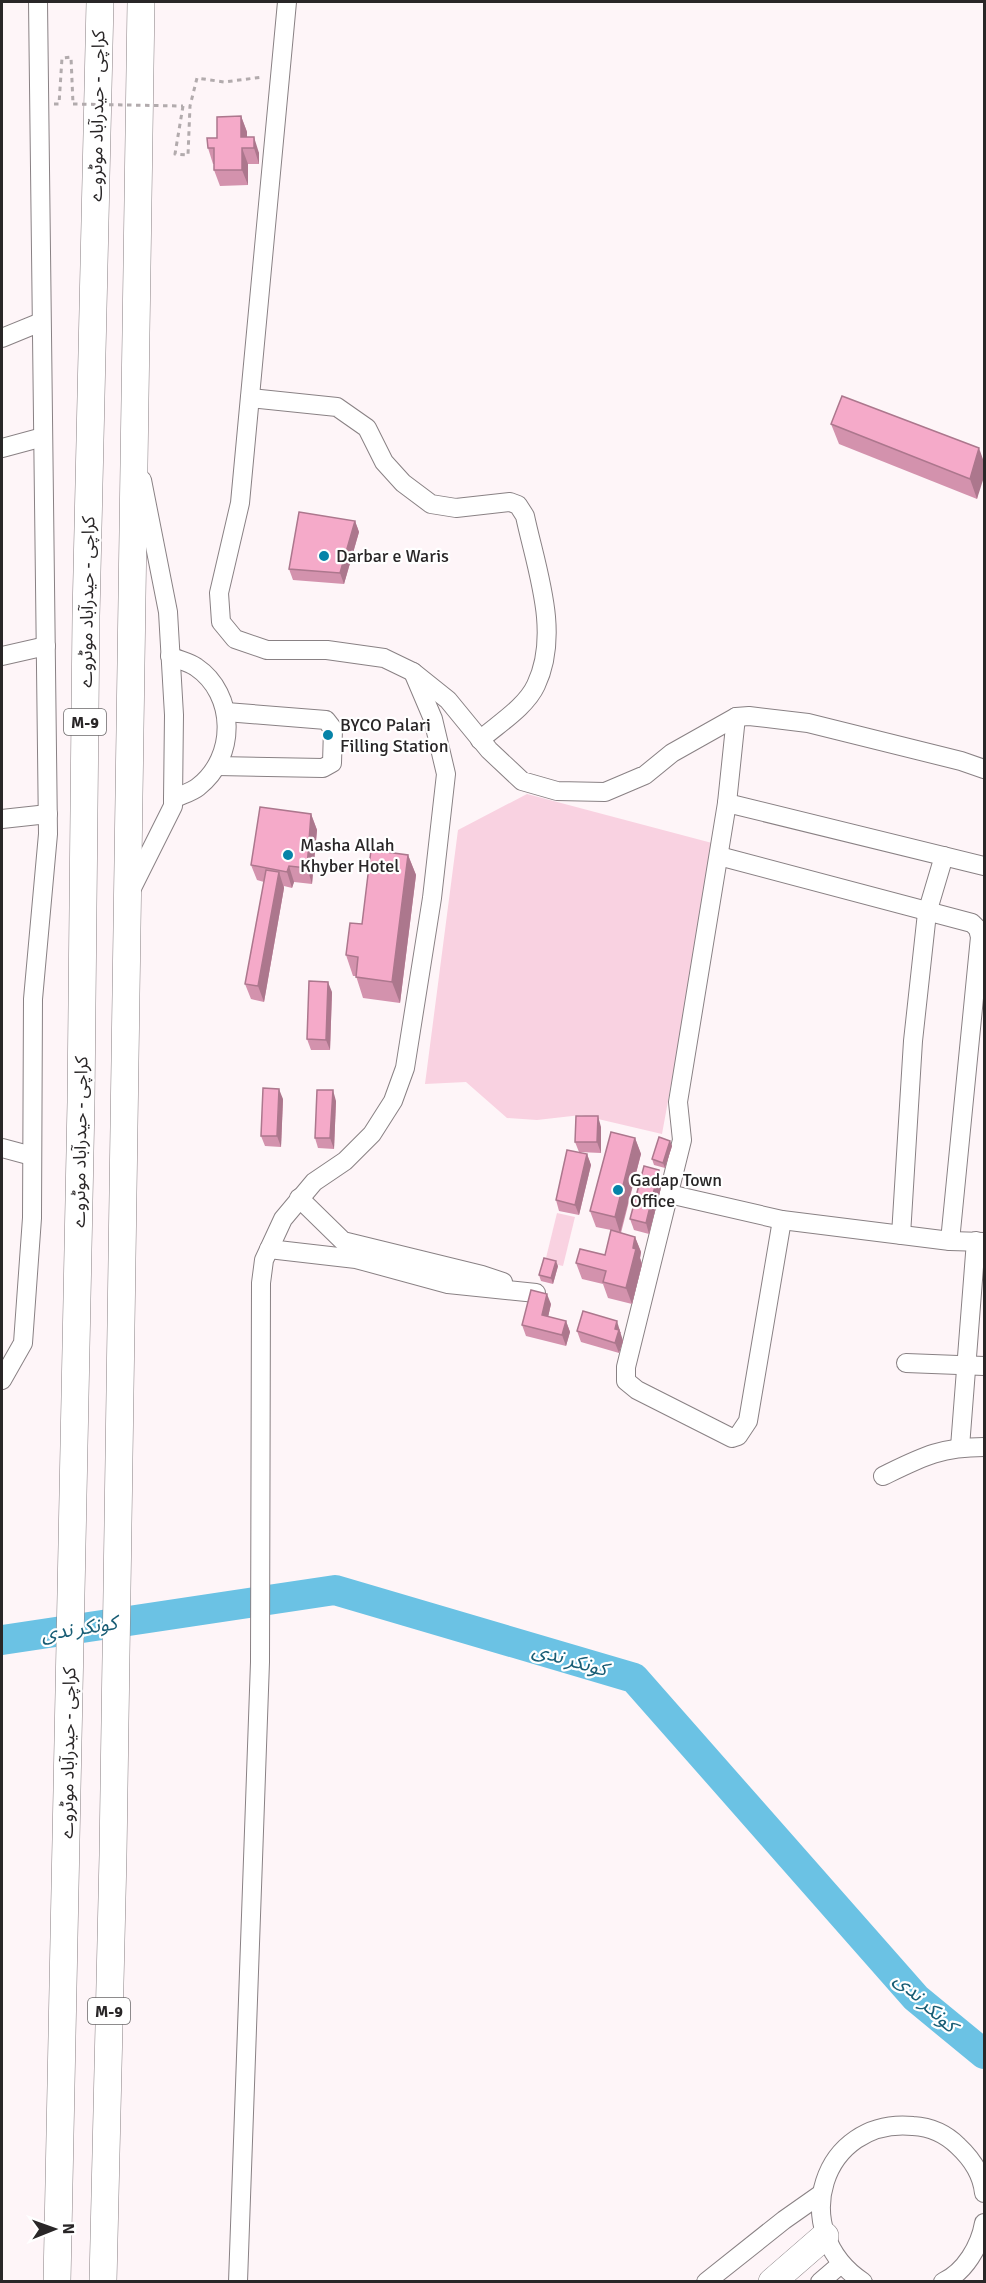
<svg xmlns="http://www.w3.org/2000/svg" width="986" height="2283" viewBox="0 0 986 2283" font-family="Signika,'Noto Sans Arabic',sans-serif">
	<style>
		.green { fill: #f9d2e1 }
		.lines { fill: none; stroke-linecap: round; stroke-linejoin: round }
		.river { stroke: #6bc2e4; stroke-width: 30 }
		.minor-casing { stroke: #898184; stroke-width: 20 }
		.highway-casing { stroke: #898184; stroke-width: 28 }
		.path { stroke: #b2abad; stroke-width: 3; stroke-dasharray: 4.5 4.5; stroke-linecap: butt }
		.minor { stroke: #fff; stroke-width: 18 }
		.highway { stroke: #fff; stroke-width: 27 }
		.path-bridge { stroke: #b2abad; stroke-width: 3; stroke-dasharray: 4.5 4.5; stroke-linecap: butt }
		.wall { fill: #d392ad }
		.shaded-wall { fill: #ac778d }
		.building { fill: #f5aac9; stroke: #ac778d; stroke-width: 1.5 }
		.poi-dot { fill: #0683a8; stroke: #fff; stroke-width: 2 }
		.labels { text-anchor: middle; stroke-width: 4.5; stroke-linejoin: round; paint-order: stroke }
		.shield { fill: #fff; stroke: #696768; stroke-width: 1.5 }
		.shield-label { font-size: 16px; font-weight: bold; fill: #292627 }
		.street-label { font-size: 18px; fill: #292627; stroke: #fff }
		.poi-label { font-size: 18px; fill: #292627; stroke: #fff; text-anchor: start }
		.water-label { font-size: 20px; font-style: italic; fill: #185d75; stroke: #fff }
	</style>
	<rect width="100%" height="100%" fill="#fef5f8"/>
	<!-- green -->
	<g class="green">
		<path d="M527,794l185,49 -3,34 -47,257 -81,-19 -44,5 -30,-2 -41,-36 -41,2 33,-254z"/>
		<path d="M557,1213l18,4 -12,49 -18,-4z"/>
	</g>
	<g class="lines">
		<!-- river -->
		<path class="river" d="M2,1640l333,-50 299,88 282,320 68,56"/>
		<defs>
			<g id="minor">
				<path d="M287,2l-47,501 -21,90 2,29 14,17 32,11h60l57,8 29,14 35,28 41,50 33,31 35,10 48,1 40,-17 27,-22 64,-36 13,-1 59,7 153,38 23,8"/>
				<path d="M2,338l39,-16"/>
				<path d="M250,398l87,9 30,21 17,34 19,21 28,21 25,4 54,-6 8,3 7,11c11,52 36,117 11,169 -10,22 -38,39 -56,55"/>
				<path d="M2,448l41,-11"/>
				<path d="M2,656l44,-10"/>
				<path d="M170,656c8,4 19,6 26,11 40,27 41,90 2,120 -6,5 -17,8 -25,12"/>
				<path d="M736,717l-9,86 -49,299 4,38 -56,227v14l11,9 95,48 6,-2 10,-15 34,-201"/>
				<path d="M217,766l106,2 9,-5 1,-34 -7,-9 -100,-8"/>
				<path d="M727,803l257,63"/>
				<path d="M2,819l46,-5"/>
				<path d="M719,856l253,67 6,6 2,8 -30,304"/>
				<path d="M131,890l42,-84v-7l1,-84 -6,-103 -26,-132"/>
				<path d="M2,1148l30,8"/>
				<path d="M669,1194l113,26 168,21 34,1"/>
				<path d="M299,1198l44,43 139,34 21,7"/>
				<path d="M901,1235l12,-194 14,-128 17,-57"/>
				<path d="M269,1249l87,10 92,25 88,9"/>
				<path d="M906,1363l78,3"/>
				<path d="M2,1380l21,-37 9,-125 1,-219 15,-165 -10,-832"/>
				<path d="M960,1447l16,-206"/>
				<path d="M883,1476c39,-19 57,-29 101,-29"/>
				<path d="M238,2282l22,-620 1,-379 3,-23 19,-41 31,-37 31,-21 27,-27 21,-33 12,-33 27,-170 14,-124 -13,-55 -20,-47"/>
				<path d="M706,2282l78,-62 37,-26"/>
				<path d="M820,2282l21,-18"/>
				<path d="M863,2282c-77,-51 -41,-165 50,-156 17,1 33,8 45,20 14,13 24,28 26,47"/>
				<path d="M943,2282c22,-10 37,-36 41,-59"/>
			</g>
			<g id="highway">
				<path d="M57,2282l24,-1180 5,-486 14,-614"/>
				<path d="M103,2282l10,-427 28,-1853"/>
				<path d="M772,2282l53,-46"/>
			</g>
		</defs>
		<!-- minor casing -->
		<use href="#minor" class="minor-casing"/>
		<!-- highway casing -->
		<use href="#highway" class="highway-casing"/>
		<!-- path -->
		<g class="path">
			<path d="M54,104h5l3,-46 9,-1 2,47"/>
			<path d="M183,106l-8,48 13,1 2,-49 7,-28 27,4 39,-5"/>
		</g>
		<!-- minor -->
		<use href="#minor" class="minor"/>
		<!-- highway -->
		<use href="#highway" class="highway"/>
		<!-- path-bridge -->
		<path class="path-bridge" d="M73,104l110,2"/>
	</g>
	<!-- wall -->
	<g class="wall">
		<path d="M241,116l6,16v5l12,16v11h-11v21l-28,1 -6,-16v-6h-1l-5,-16z"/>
		<path d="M831,424l153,38 -7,37 -138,-55z"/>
		<path d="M355,521l4,11 -15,52 -51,-4 -4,-11z"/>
		<path d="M311,814l6,16 -5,54 -18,-2 -2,6 -8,-2v2l-20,114 -13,-3 -6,-15 19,-102 -7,-2 -6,-15z"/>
		<path d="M408,855l8,20 -16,128 -37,-5 -7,-22h-3l-7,-21 16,-31z"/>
		<path d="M332,992l-2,58h-19l-4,-11z"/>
		<path d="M283,1099l-2,48 -16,-1 -4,-10z"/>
		<path d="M336,1101l-2,48 -16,-1 -3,-10z"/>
		<path d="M601,1127v26l-22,-1 -4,-10z"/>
		<path d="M635,1138l6,16 -20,79 14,4 6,15 -1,6 2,6 -10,40 -24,-6 -5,-14 -21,-5 -6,-16 29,-8 6,-25 -15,-3 -6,-16z"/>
		<path d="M670,1141l2,5 -7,22 -11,-3 -2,-6z"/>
		<path d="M587,1154l4,11 -12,50 -20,-4 -3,-11z"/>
		<path d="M663,1180l-14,54 -15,-4 -4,-11z"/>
		<path d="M558,1266l-5,18 -12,-3 -2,-6z"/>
		<path d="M551,1304l-3,13 18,4 4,11 -4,14 -40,-10 -4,-11z"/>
		<path d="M577,1331l44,1 -1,2 3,7 -4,12 -38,-11z"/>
	</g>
	<!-- shaded-wall -->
	<g class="shaded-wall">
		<path d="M241,116l6,16v16l-6,-11z"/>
		<path d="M254,137l5,16v11l-5,-16z"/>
		<path d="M242,148l6,16v21l-6,-15z"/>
		<path d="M979,448l5,14v15l-7,22 -7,-20z"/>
		<path d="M355,521l4,11 -15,52 -4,-11z"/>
		<path d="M311,814l6,16 -5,54 -5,-16z"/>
		<path d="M408,855l8,20 -16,128 -8,-21z"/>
		<path d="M289,866l5,16 -2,6 -5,-16z"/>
		<path d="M279,872l5,16 -20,114 -6,-16z"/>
		<path d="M328,982l4,10 -2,58 -4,-10z"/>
		<path d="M279,1089l4,10 -2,48 -4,-11z"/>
		<path d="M333,1090l3,11 -2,48 -4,-11z"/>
		<path d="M598,1116l3,11v26l-4,-11z"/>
		<path d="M635,1138l6,16 -21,79 -5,-16z"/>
		<path d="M670,1141l2,5 -7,22 -2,-5z"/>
		<path d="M587,1154l4,11 -12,50 -4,-10z"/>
		<path d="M659,1170l4,10 -14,54 -3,-11z"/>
		<path d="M635,1237l6,15 -1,6 2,6 -10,40 -6,-16z"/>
		<path d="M556,1261l2,5 -5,18 -2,-6z"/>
		<path d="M547,1294l4,10 -5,22 -4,-11z"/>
		<path d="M566,1321l4,11 -4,14 -4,-11z"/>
		<path d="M617,1321l6,20 -4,12 -4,-10v-14z"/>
	</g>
	<!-- building -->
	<g class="building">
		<path d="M241,116v21h13v11h-12v22h-28v-22h-6l-1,-10h10v-21z"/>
		<path d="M842,396l137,52 -9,31 -139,-55z"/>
		<path d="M299,512l56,9 -15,52 -51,-4z"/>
		<path d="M260,807l51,7 -4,54 -18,-2 -2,6 -36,-7z"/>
		<path d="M371,850l37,5 -16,127 -36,-5 2,-20 -12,-2 4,-32 12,1z"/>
		<path d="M266,870l13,2 -21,114 -13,-2z"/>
		<path d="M309,981l19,1 -2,58 -19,-1z"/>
		<path d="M263,1088l16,1 -2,47h-16z"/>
		<path d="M317,1090h16l-3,48h-15z"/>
		<path d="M576,1116h22l-1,26h-22z"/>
		<path d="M611,1132l24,6 -20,79 -25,-6z"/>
		<path d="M659,1137l11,4 -7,22 -11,-4z"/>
		<path d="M567,1150l20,4 -12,51 -19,-5z"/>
		<path d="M644,1166l15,4 -13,53 -16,-4z"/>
		<path d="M611,1230l24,7 -2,11 3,1 -10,39 -23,-6 3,-11 -30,-8 4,-14 25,6z"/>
		<path d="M544,1258l12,3 -5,17 -12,-3z"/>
		<path d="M531,1290l16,4 -5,21 24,6 -4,14 -40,-10z"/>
		<path d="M583,1311l34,10 -2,8 4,1 -4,13 -38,-12z"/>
	</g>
	<!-- markers -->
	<g class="poi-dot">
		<circle cx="324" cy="556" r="6"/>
		<circle cx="328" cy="735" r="6"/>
		<circle cx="288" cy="855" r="6"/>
		<circle cx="618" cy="1190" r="6"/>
	</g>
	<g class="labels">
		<!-- shield labels -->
		<g class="shield">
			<rect x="64" y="709" width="42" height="26" rx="4.5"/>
			<rect x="88" y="1998" width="42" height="26" rx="4.5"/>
		</g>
		<g class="shield-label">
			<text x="85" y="728">M-9</text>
			<text x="109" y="2017">M-9</text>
		</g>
		<!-- street labels -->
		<g class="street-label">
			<text transform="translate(97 116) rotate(-89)" y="6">کراچی - حیدرآباد موٹروے</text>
			<text transform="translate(87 602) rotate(-89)" y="6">کراچی - حیدرآباد موٹروے</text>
			<text transform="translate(80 1142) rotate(-89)" y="6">کراچی - حیدرآباد موٹروے</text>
			<text transform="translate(68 1753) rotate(-89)" y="6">کراچی - حیدرآباد موٹروے</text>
		</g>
		<!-- poi labels -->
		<g class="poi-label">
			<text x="336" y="562">Darbar e Waris</text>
			<text x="340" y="731">BYCO Palari<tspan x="340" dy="21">Filling Station</tspan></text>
			<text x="300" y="851">Masha Allah<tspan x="300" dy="21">Khyber Hotel</tspan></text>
			<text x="630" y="1186">Gadap Town<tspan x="630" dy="21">Office</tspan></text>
		</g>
		<!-- water labels -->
		<g class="water-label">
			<text transform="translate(79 1628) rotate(-9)" y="7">کونکر ندی</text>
			<text transform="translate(570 1659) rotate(16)" y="7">کونکر ندی</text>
			<text transform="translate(926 2002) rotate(43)" y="7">کونکر ندی</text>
		</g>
	</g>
	<!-- border -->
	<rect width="986" height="2283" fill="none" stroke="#292627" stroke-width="6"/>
	<!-- north arrow -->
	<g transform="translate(54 2229) rotate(89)" stroke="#ffffff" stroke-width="4.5" paint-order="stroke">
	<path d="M0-4.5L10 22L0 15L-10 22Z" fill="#292627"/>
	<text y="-9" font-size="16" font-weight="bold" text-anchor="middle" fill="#292627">N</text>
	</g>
</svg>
